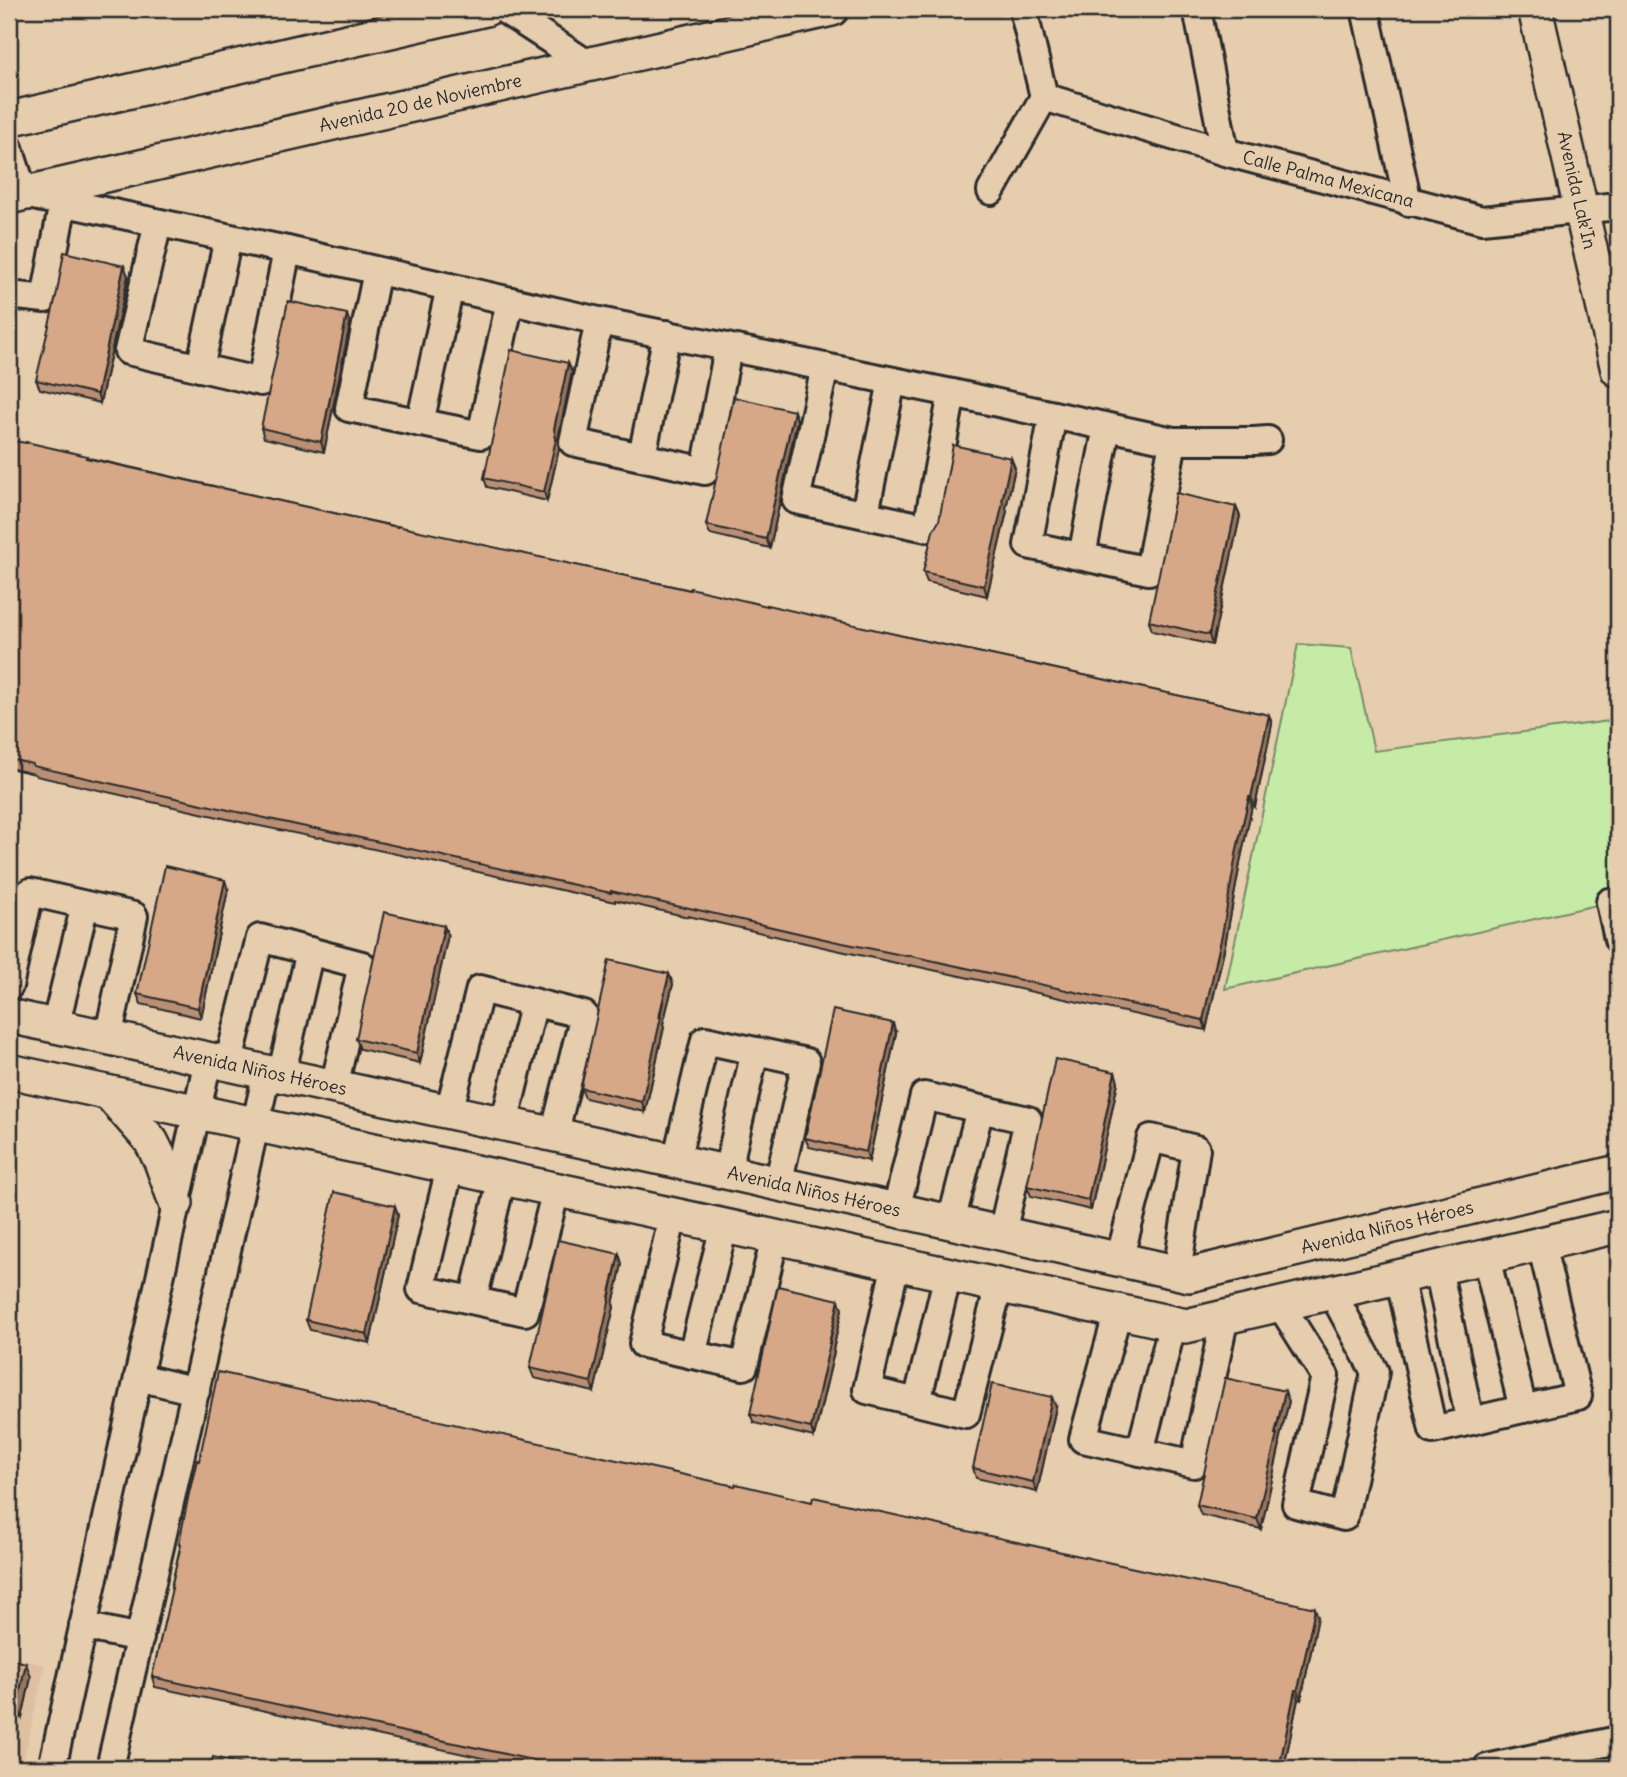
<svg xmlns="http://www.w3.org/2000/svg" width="1627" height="1777" viewBox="0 0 1627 1777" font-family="Delius,sans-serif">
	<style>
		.built { fill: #debfa1 }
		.green { fill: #c5eba6; stroke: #788b68; stroke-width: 2 }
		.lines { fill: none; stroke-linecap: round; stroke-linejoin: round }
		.minor-casing { stroke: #2b2b2b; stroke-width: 32 }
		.major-casing { stroke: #2b2b2b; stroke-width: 38 }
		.minor { stroke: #e6cdae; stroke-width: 26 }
		.major { stroke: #e6cdae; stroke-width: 33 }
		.wall { fill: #b99075; stroke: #2b2b2b; stroke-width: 2 }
		.shaded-wall { fill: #96765f; stroke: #2b2b2b; stroke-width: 2 }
		.building { fill: #d7a888; stroke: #2b2b2b; stroke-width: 2 }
		.labels { text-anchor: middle; stroke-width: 6; stroke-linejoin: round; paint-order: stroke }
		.street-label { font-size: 18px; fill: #2b2b2b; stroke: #e6cdae }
	</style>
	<rect width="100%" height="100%" fill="#e6cdae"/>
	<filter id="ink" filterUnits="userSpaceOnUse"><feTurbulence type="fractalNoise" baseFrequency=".0143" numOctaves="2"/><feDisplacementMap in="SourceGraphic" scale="14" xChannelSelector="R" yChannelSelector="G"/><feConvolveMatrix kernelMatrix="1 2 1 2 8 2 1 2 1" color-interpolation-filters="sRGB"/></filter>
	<g filter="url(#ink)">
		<!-- built -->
		<path class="built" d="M9,1657l36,8 -23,103h-13z"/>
		<!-- green -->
		<path class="green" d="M1298,644l53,4 23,103 244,-31v219l-8,-37 -385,87z"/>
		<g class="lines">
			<defs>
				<g id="minor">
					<path d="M503,9l86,56"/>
					<path d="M1197,9l28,143"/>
					<path d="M1365,9l43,193"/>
					<path id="s1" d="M1044,97l181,55 257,68 136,-14"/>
					<path d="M9,148l15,46 263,56 312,71 353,72 221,48h81l14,-1"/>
					<path d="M991,191l53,-94 -21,-88"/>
					<path d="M158,223l-30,128 133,31 26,-132"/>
					<path d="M377,271l-28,137 132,27 29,-134"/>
					<path d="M9,295l36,4 18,-97"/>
					<path d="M599,321l-26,121 132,29 23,-123"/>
					<path d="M825,367l-29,133 131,28 25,-135"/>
					<path d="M200,368l28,-130"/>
					<path d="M1053,415l-25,130 121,26 24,-130"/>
					<path d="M420,423l30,-136"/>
					<path d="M642,456l25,-122"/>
					<path d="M865,513l27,-132"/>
					<path d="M1082,556l25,-129"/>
					<path d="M1610,902l8,37"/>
					<path d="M9,986l21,-94 104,24 -26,122"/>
					<path d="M55,1027l30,-122"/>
					<path d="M228,1064l32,-126 102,27 -28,122"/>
					<path d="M281,1076l29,-125"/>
					<path d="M449,1112l31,-123 104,26 -30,120"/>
					<path d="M504,1124l30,-122"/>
					<path d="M676,1161l29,-121 101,22 -28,122"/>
					<path d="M450,1167l-29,122 104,23 31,-122"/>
					<path d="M727,1173l28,-122"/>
					<path d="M896,1210l28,-114 104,24 -26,113"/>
					<path d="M673,1215l-30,129 101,22 31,-129"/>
					<path d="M951,1222l29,-113"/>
					<path d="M1486,1257l37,152"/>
					<path d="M1119,1260l32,-122 45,11 -19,123"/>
					<path d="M896,1263l-29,127 99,24 33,-129"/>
					<path d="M1438,1268l32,153"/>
					<path d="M1399,1276l34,154 145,-34 -37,-152"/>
					<path d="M473,1300l29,-122"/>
					<path d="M1280,1304l45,72 -29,128 48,13 31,-145 -43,-80"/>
					<path d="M1118,1311l-35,128 111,25 31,-148"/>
					<path d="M692,1355l32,-129"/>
					<path d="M138,1377l58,14"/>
					<path d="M917,1402l31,-128"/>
					<path d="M1140,1452l33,-129"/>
					<path d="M83,1626l57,12"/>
					<path d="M52,1768l156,-708"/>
					<path d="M110,1768l157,-695"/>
					<path d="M1487,1768l131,-28"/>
				</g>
				<g id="major">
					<path id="s2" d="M1535,9l83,361"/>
					<path d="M9,119l477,-110"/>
					<path id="s3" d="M9,197l823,-188"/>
					<path id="s4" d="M9,1016l703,153 477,106 429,-103"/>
					<path d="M9,1071l1177,255 432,-100"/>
					<path d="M109,1093l42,48 10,20 15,42"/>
				</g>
			</defs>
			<!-- minor casing -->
			<use href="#minor" class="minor-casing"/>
			<!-- major casing -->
			<use href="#major" class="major-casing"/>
			<!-- minor -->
			<use href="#minor" class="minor"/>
			<!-- major -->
			<use href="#major" class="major"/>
		</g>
		<!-- wall -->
		<g class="wall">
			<path d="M124,266l4,10 -28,127 -60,-14 -4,-9z"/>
			<path d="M350,324l-26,128 -60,-14 -3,-10z"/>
			<path d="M568,363l4,9 -14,67 1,10 -12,52 -60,-14 -3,-9z"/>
			<path d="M797,420l-27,128 -60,-14 -4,-9z"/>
			<path d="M9,440l311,70 949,205 3,9 -17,83 -3,-1 -11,52 -16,87 -19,85 -296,-65v1l-74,-16 -148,-34v1l-73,-17v2l-296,-65 -1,1 -73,-15 -209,-47 -1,-2 -26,-6z"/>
			<path d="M1011,458l4,10 -9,40 1,3 -20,85 -60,-14 -4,-10z"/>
			<path d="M1236,507l4,9 -28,129 -60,-14 -3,-10z"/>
			<path d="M228,890l-27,128 -60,-14 -4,-10z"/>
			<path d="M444,926l4,9 -28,128 -60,-14 -4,-10z"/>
			<path d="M669,974l4,10 -10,40 1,3 -19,85 -60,-14 -4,-10z"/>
			<path d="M896,1033l-27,128 -60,-14 -4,-9z"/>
			<path d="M1115,1072l3,10 -27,128 -60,-14 -4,-10z"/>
			<path d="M395,1206l3,9 -28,128 -60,-13 -4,-10z"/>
			<path d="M619,1254l3,10 -9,40 1,3 -20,85 -60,-14 -4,-10z"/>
			<path d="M842,1309l-9,41 1,2 -20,85 -60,-14 -4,-9z"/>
			<path d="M1289,1401l-10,40 1,3 -19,85 -60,-14 -4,-10z"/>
			<path d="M1056,1407l-19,85 -61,-14 -3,-10z"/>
			<path d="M179,1544l1139,73 -17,83 -3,-1 -14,69h-756l-373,-81 -3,-10 20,-87 -1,-2 9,-41z"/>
			<path d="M9,1659l22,18 -9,41 -13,-3z"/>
		</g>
		<!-- shaded-wall -->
		<g class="shaded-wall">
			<path d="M124,266l4,10 -28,127 -3,-9z"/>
			<path d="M347,314l3,10 -26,128 -3,-10z"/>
			<path d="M568,363l4,9 -14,67 1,10 -12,52 -3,-9 10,-63z"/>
			<path d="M794,411l3,9 -27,128 -4,-9z"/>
			<path d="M1011,458l4,10 -9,40 1,3 -20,85 -3,-10z"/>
			<path d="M1236,507l4,9 -28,129 -3,-10z"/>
			<path d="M1269,715l3,9 -17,83 -4,-10z"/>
			<path d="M1249,797l3,9 -11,52 -16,87 -19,85 -3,-10 34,-171z"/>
			<path d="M225,880l3,10 -27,128 -3,-10z"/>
			<path d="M444,926l4,9 -28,128 -3,-10z"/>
			<path d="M669,974l4,10 -10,40 1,3 -19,85 -3,-10z"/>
			<path d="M893,1023l3,10 -27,128 -3,-9z"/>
			<path d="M1115,1072l3,10 -27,128 -3,-10z"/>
			<path d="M395,1206l3,9 -28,128 -3,-9z"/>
			<path d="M619,1254l3,10 -9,40 1,3 -20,85 -3,-10z"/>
			<path d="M839,1300l3,9 -9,41 1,2 -20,85 -3,-9z"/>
			<path d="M1285,1391l4,10 -10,40 1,3 -19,85 -4,-10z"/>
			<path d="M1052,1397l4,10 -19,85 -4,-10z"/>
			<path d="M1315,1608l3,9 -17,83 -3,-10z"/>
			<path d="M26,1663l5,14 -9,41 -5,-14z"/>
			<path d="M1295,1690l3,9 -14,69h-5z"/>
		</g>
		<!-- building -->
		<g class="building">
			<path d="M64,252l60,14 -27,128 -61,-14 21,-88z"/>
			<path d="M288,301l59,13 -26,128 -60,-14z"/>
			<path d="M511,350l57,13 -14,66 2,10 -12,53 -60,-14z"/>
			<path d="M734,397l60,14 -28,128 -60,-14z"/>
			<path d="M9,440l17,3v-1l61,14 -1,2 234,52 77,17v-1l293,64v-2l77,18v-1l145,33 357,77 -18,82h-2l-12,52 -15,86 -19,85 -296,-65v1l-74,-15 -148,-34v1l-74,-17v2l-296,-65v1l-73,-16 -209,-47v-2l-24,-5z"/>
			<path d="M953,445l58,13 -9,43 1,1 -19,84 -61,-14 10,-41 6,-10z"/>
			<path d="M1176,493l60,14 -27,128 -60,-14z"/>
			<path d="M165,866l60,14 -27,128 -61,-14z"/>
			<path d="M384,912l60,14 -27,127 -61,-14z"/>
			<path d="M609,960l60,14 -10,43h2l-19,85 -61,-14z"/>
			<path d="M833,1010l60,13 -27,129 -61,-14z"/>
			<path d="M1055,1059l60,13 -27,128 -61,-14z"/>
			<path d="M334,1192l61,14 -28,128 -61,-14z"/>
			<path d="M558,1240l61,14 -10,43 1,1 -19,84 -61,-14z"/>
			<path d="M778,1286l61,14 -10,43h1l-19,85 -61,-14z"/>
			<path d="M218,1372l517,114 1,-2 76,18 1,-5 502,111 -17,82h-3l-16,78h-710l-417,-91 20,-89h-1l10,-43 -2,-1 9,-46 9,-38 2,1z"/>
			<path d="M1225,1378l60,13 -10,43h2l-20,85 -60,-14z"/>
			<path d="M992,1384l60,13 -19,85 -60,-14z"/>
			<path d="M9,1659l17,4 -9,41 -8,-2z"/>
			<path d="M213,1757l47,11h-50z"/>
		</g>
	</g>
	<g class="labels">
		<!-- street labels -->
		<g class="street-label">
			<text dy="6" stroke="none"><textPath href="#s3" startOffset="422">Avenida 20 de Noviembre</textPath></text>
			<text dy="6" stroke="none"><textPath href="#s1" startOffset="296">Calle Palma Mexicana</textPath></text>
			<text dy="6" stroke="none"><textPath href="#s2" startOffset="186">Avenida Lak'In</textPath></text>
			<text dy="6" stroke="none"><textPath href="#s4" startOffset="257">Avenida Niños Héroes</textPath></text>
			<text dy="6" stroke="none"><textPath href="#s4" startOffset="824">Avenida Niños Héroes</textPath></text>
			<text dy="6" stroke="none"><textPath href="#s4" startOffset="1412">Avenida Niños Héroes</textPath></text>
		</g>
	</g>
	<!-- margin -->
	<rect width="1627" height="1777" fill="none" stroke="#e6cdae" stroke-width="35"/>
	<rect x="18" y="18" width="1592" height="1742" fill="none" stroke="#2b2b2b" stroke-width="2.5" filter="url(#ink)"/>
</svg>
